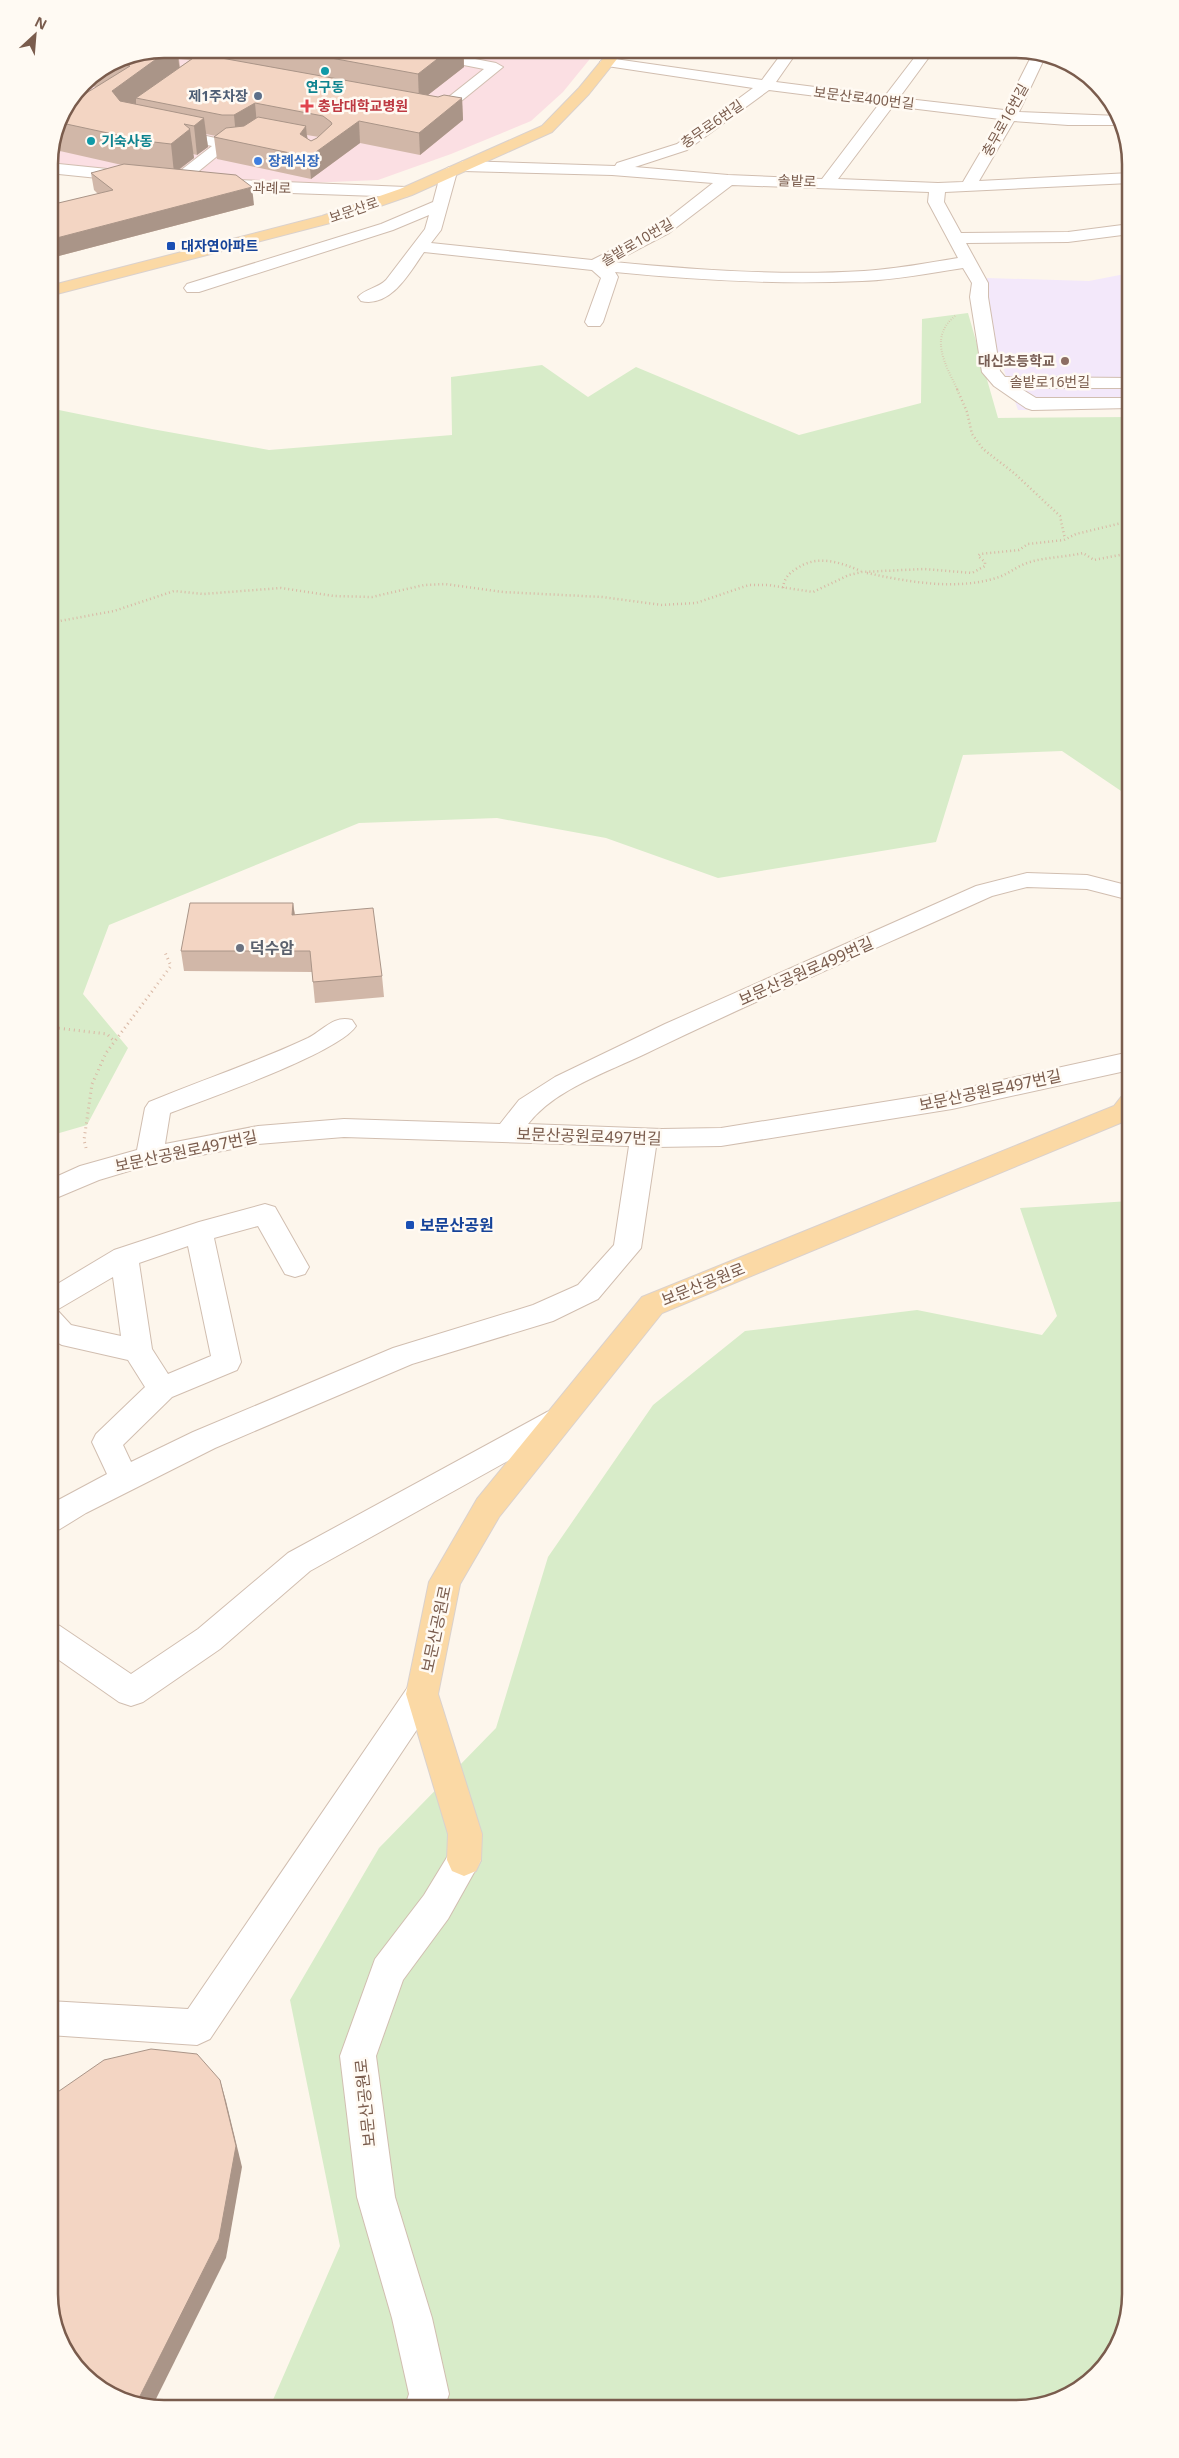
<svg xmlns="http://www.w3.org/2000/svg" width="1179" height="2458" viewBox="0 0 1179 2458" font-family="'Noto Sans','Noto Sans KR',sans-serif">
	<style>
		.education { fill: #f3e8fa }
		.medical { fill: #fbdfe3 }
		.green { fill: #d8ecc9 }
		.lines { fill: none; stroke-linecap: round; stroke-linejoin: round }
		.minor-casing { stroke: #d1beb0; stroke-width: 2 }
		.major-casing { stroke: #dad1cd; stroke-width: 2 }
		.path-far2 { stroke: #d9b8a5; stroke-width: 2; stroke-dasharray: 0.5 2; stroke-linecap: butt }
		.path-far1 { stroke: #d9b8a5; stroke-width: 2.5; stroke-dasharray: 1 3; stroke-linecap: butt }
		.path { stroke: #d9b8a5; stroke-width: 3; stroke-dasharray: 1 4; stroke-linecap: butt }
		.minor { fill: #fff; fill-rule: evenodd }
		.major { fill: #fbd9a5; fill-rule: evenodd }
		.wall { fill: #d1b7a8; fill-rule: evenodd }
		.shaded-wall { fill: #aa9588 }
		.building { fill: #f3d5c3; stroke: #aa9588 }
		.culture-dot { fill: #0f9aa8; stroke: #fffaf3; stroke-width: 2 }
		.service-dot { fill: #5c6f8a; stroke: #fffaf3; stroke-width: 2 }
		.health-dot { fill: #e0444e; stroke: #fffaf3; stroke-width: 2 }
		.shop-dot { fill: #3f7fe0; stroke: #fffaf3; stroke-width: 2 }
		.transit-dot { fill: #1a4fb4; stroke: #fffaf3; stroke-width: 2 }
		.education-dot { fill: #8d6e63; stroke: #fffaf3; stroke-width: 2 }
		.worship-dot { fill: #6b7280; stroke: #fffaf3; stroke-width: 2 }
		.labels { text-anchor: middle; stroke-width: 5; stroke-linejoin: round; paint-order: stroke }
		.far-culture-label { font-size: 14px; font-weight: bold; fill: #0d838f; stroke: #fffaf3 }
		.far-service-label { font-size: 14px; font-weight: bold; fill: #4e5e75; stroke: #fffaf3; text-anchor: end }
		.far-street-label { font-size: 14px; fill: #7a5c4d; stroke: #fffaf3 }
		.far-health-label { font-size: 14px; font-weight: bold; fill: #be3a42; stroke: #fffaf3; text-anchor: start }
		.far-shop-label { font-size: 14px; font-weight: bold; fill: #366cbe; stroke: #fffaf3; text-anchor: start }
		.far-transit-label { font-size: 14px; font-weight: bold; fill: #164399; stroke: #fffaf3; text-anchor: start }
		.far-education-label { font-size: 14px; font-weight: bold; fill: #785e54; stroke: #fffaf3; text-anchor: end }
		.worship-label { font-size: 16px; font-weight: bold; fill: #5b616d; stroke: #fffaf3; text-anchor: start }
		.street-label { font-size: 16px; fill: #7a5c4d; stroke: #fffaf3 }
		.transit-label { font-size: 16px; font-weight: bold; fill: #164399; stroke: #fffaf3; text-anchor: start }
		.rim { fill: none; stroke: #7a5c4d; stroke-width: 2.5 }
	</style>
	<rect width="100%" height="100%" fill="#fdf6ec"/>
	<!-- education -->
	<path class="education" d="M1130,273v136l-112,1 -34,-96 3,-36 102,3z"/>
	<!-- medical -->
	<path class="medical" d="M164,49h434l-35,43 -32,29 -80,33 -73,26 -116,5 -213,-21 9,-44 25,-38 37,-25z"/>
	<!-- green -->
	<g class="green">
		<path d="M968,313l30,105 132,-1v380l-68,-46 -99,4 -27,87 -218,36 -112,-40 -109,-20 -138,5 -250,102 -26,69 45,54 -41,77 -38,11v-728l103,21 117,21 183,-15 -1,-58 91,-12 46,32 48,-30 163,68 122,-32 1,-84z"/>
		<path d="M1130,1201v1093l-19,64 -52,43 -44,8h-746l71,-163 -50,-246 89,-152 117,-120 52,-171 105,-152 92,-74 172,-21 125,25 15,-19 -37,-108z"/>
	</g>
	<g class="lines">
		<defs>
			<g id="minor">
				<path d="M573,49h30l15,3 2,3 -5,4 147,21 23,-31h14l-23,33 109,14 36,-47h14l-36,49 105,12 29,-57 12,4 -26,55 100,4 4,9h-55l-54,-4 -35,60 151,-8v10l-185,9 -1,10 17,31 107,-1 62,-8v10l-62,8 -102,1 22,40v14l12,74 5,6 125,1v10h-110l16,10h94v10l-98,2 -6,-2 -32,-22 -12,-14 -12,-75 2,-14 -9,-15c-33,5 -67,12 -101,13 -83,4 -165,-1 -247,-9l3,5 -15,45 -3,4h-12l-3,-4 16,-44 -9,-8 -168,-18c-14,20 -33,56 -63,49l-3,-4c7,-8 20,-9 28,-17l39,-51 4,-14 -36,15 -194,62h-12l-3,-4 3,-4 194,-60 52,-22 8,-30 8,-5 8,5 -16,58 -10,13 161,17 65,-33 56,-44 -101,-8 -149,-4 -8,-5 8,-5 152,5 2,-3 60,-19 76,-56 -146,-22 -7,-4 6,-4 -31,-6zM769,90l110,14 -57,75 -94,-4 -93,-8 52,-17zM893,106l107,13 -37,63 -25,1 -100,-4zM732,185l197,7 -1,10 30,56c-31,5 -62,11 -94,13 -83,5 -167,-1 -250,-9l55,-29z"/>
				<path d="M428,50l68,13 7,4 -59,48c-8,2 -17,-1 -25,-3l-3,-3 3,-3 17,1 48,-38 -61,-12 -2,-3 2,-3z"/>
				<path d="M170,128l59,13 3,3 -49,40h-12l-2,-3 2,-3 41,-32 -47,-10 -3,-3 3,-3z"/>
				<path d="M49,163l78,8 8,5 -8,5 -78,-8z"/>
				<path d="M215,179l191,8 8,5 -8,5 -144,-5 -53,-5 -2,-3z"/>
				<path d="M1027,873l60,2 43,11v14l-43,-11 -60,-2 -35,9c-115,52 -231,102 -345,157 -39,19 -92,36 -119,71l134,5 59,-1 231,-37 178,-39v18l-178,39 -231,37 -65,1 -15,101 -43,51 -45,22 -141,43 -197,84 -129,65 -26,16 -11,4v-28l58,-31 -15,-32 4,-8 49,-47 -17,-27 -66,-15 -13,-7v-49l65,-39 85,-28 66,-18 10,3 34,60 -4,7 -10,3 -10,-3 -27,-48 -44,12 27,124 -4,8 -65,27 -49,48 8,17 62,-30 200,-84 140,-43 45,-20 36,-40 15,-99 -285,-9 -86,7 -109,21 -50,15 -50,21v-21l31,-14 57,-16 8,-42 4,-6c53,-22 108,-40 159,-64 16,-8 25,-23 44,-18l4,6c-17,27 -150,73 -186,87l-5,31 93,-18 86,-7 156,5 19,-24 36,-23 110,-53 311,-138zM188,1246l23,110 -43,18 -16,-25 -13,-86zM113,1277l8,59 -50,-11 -12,-13 -4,-1z"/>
				<path d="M557,1408l10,4 5,8 -5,8 -257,143 -90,78 -77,53 -12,4 -12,-4 -70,-49v-31l11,4 71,48 67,-45 90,-76 259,-141z"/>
				<path d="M422,1680l12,4 4,10 -4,10 -224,335 -13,6 -148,-10v-34l139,8 222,-325z"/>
				<path d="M464,1844l12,5 5,11 -33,59 -45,61 -27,76 19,141 37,121 17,76 -5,15h-40l5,-15 -17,-76 -35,-121 -17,-141 35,-97 49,-64 28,-46z"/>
			</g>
			<g id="major">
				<path d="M611,49h14l-36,45 -37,38 -140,63 -78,27 -285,74v-10l273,-70 78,-27 142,-63 37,-38z"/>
				<path d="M1130,1094v25l-468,194 -163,204 -39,67 -22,110 44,140 -1,26 -5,11 -12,5 -12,-5 -5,-11 1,-26 -42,-140 23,-112 48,-83 165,-202 472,-191 7,-9z"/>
			</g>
		</defs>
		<!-- minor casing -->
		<use href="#minor" class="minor-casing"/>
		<!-- major casing -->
		<use href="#major" class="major-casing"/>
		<!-- path-far2 -->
		<path class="path-far2" d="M955,316c-27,22 -9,49 3,75"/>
		<!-- path-far1 -->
		<g class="path-far1">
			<path d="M957,389l10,23 5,22 11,15 31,24 46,43 5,23"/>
			<path d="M867,573c42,9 91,18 132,4 11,-4 20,-12 31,-15 17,-5 36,-5 53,-9l11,7 36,-7"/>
			<path d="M783,588c1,-9 5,-14 13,-19 21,-15 43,-7 65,2"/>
			<path d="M49,623l65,-12 60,-20 29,3 78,-6 53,8 38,1 52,-12 21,-1 58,8 99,5 60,8 34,-2 53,-18h19l45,7 36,-17 13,-3 62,-3 48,4 13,-7v-4l-7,-6 2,-2 39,-4 9,-6 36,-4 12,-6 54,-13"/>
		</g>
		<!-- path -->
		<g class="path">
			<path d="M49,1027l58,7 8,8"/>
			<path d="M86,1148l-2,-8 8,-56 14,-31 65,-87 -7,-16"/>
		</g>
		<!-- minor -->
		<use href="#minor" class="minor"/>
		<!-- major -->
		<use href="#major" class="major"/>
	</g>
	<!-- wall -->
	<g class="wall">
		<path d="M164,49h45l-6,5 10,2 -1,-7h288l-9,7 -10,-2 -4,3 -13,-2v12l-36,28 10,2 24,1 1,22 -43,35 -60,-12 -49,36 -94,-20 -3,-22 2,-1 -10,-2 2,13 -11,8 -4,-1 1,4 -15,12 75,35 -203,53 -2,-2v-52l1,1 48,-11 -4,-4 -3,-17 31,-8 -71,-16 7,-29 38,-33 -14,-3 1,-2 37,-25zM179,59l11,1 -10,7zM307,135l12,2 -8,4 -3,-2z"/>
		<path d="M293,903l2,12 87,61 2,21 -69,6 -3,-31 -128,-1 -3,-20z"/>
	</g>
	<!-- shaded-wall -->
	<g class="shaded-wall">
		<path d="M170,49h7l3,23 -44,26v7l-20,15 -4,-29z"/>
		<path d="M193,49h16l-15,12z"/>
		<path d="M450,49h13l1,18 -45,35 -1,-28z"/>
		<path d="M476,49h5v5l-4,3z"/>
		<path d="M490,49h10l-9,7z"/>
		<path d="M462,98l1,22 -43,35 -1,-22z"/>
		<path d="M255,103l2,22 -21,12 -2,-22z"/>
		<path d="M204,118l4,29 -11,8 -3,-29z"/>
		<path d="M359,121l1,22 -49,36 -2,-22z"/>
		<path d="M306,126l2,22 -6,8 -2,-22z"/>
		<path d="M190,129l4,29 -20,15 -3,-29z"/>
		<path d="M252,187l2,18 -203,53 -2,-18z"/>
		<path d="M293,903l3,21 -4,-9z"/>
		<path d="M220,2080l6,21 16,66 -16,91 -74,149 -15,-5z"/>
	</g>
	<!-- building -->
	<g class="building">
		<path d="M164,49h6l-58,42 8,10 84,17 -10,8 -10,-2 6,5 -19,15 -26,-3 -88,-19 1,-2 9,-15 63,-39 -18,-3 8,-6z"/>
		<path d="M282,49h168l-32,25z"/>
		<path d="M199,54l239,43 6,-2 18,3 -43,35 -60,-12 -50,36 -95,-20 12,-9 18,-2 14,-9 48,9 -6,8 11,7 6,-3 15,-14 -1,-2 -8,-6 -68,-13 -21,12h-12l-86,-17z"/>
		<path d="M124,164l112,11 16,12 -203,53v-36l1,1 63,-15 -22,-17z"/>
		<path d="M190,903h103l-1,12 81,-7 9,68 -69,6 -3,-31h-129z"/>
		<path d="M151,2049l46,5 23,26 16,66 -17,93 -82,163 -43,-16 -37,-48 -8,-44v-196l55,-38z"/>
	</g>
	<!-- markers -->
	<g class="culture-dot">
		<circle cx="325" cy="71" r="5"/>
		<circle cx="91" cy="141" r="5"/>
	</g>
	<circle class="service-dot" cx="258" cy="96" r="5"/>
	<path class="health-dot" d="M304.5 98.5h5v5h5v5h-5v5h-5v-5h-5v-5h5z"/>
	<circle class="shop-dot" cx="258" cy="161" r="5"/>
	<g class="transit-dot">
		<rect x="166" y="241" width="10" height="10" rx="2.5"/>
		<rect x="405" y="1220" width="10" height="10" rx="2.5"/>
	</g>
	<circle class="education-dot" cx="1065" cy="361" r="5"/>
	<circle class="worship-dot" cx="240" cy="948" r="5"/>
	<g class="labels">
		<!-- far-culture labels -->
		<g class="far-culture-label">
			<text x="325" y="92">연구동</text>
			<text x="101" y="146" text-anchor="start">기숙사동</text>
		</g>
		<!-- far-service labels -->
		<g class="far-service-label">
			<text x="248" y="101">제1주차장</text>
		</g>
		<!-- far-street labels -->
		<g class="far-street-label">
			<text transform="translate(864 98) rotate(7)" y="5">보문산로400번길</text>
			<text transform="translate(1005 120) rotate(-61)" y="5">충무로16번길</text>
			<text transform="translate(712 124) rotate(-35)" y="5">충무로6번길</text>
			<text transform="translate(797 181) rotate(2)" y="5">솔밭로</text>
			<text transform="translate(272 188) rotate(1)" y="5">과례로</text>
			<text transform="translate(354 210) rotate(-19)" y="5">보문산로</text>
			<text transform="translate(637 242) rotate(-30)" y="5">솔밭로10번길</text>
			<text x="1050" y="387">솔밭로16번길</text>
		</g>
		<!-- far-health labels -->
		<g class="far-health-label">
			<text x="318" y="111">충남대학교병원</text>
		</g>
		<!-- far-shop labels -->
		<g class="far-shop-label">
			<text x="268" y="166">장례식장</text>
		</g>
		<!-- far-transit labels -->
		<g class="far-transit-label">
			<text x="181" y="251">대자연아파트</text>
		</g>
		<!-- far-education labels -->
		<g class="far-education-label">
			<text x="1055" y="366">대신초등학교</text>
		</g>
		<!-- worship labels -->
		<g class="worship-label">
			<text x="250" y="954">덕수암</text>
		</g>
		<!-- street labels -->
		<g class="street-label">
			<text transform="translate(806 971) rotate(-24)" y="6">보문산공원로499번길</text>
			<text transform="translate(990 1090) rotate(-12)" y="6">보문산공원로497번길</text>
			<text transform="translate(589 1136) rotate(2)" y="6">보문산공원로497번길</text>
			<text transform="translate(186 1151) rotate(-12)" y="6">보문산공원로497번길</text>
			<text transform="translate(703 1284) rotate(-22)" y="6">보문산공원로</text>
			<text transform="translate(436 1629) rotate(-78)" y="6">보문산공원로</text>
			<text transform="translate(365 2103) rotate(-96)" y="6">보문산공원로</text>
		</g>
		<!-- transit labels -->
		<g class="transit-label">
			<text x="420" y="1231">보문산공원</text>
		</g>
	</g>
	<!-- crop -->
	<path d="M0 0H1179V2458H0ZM164 58H1016A106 106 0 0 1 1122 164V2294A106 106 0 0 1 1016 2400H164A106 106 0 0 1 58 2294V164A106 106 0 0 1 164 58Z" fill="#fffaf3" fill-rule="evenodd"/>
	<path class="rim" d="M164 58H1016A106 106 0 0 1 1122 164V2294A106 106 0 0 1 1016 2400H164A106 106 0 0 1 58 2294V164A106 106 0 0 1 164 58Z"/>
	<!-- north arrow -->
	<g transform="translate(35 35) rotate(26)" stroke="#fffaf3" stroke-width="4" paint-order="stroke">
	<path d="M0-4L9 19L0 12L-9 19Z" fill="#7a5c4d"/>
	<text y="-8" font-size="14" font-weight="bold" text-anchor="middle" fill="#7a5c4d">N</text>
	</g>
</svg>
